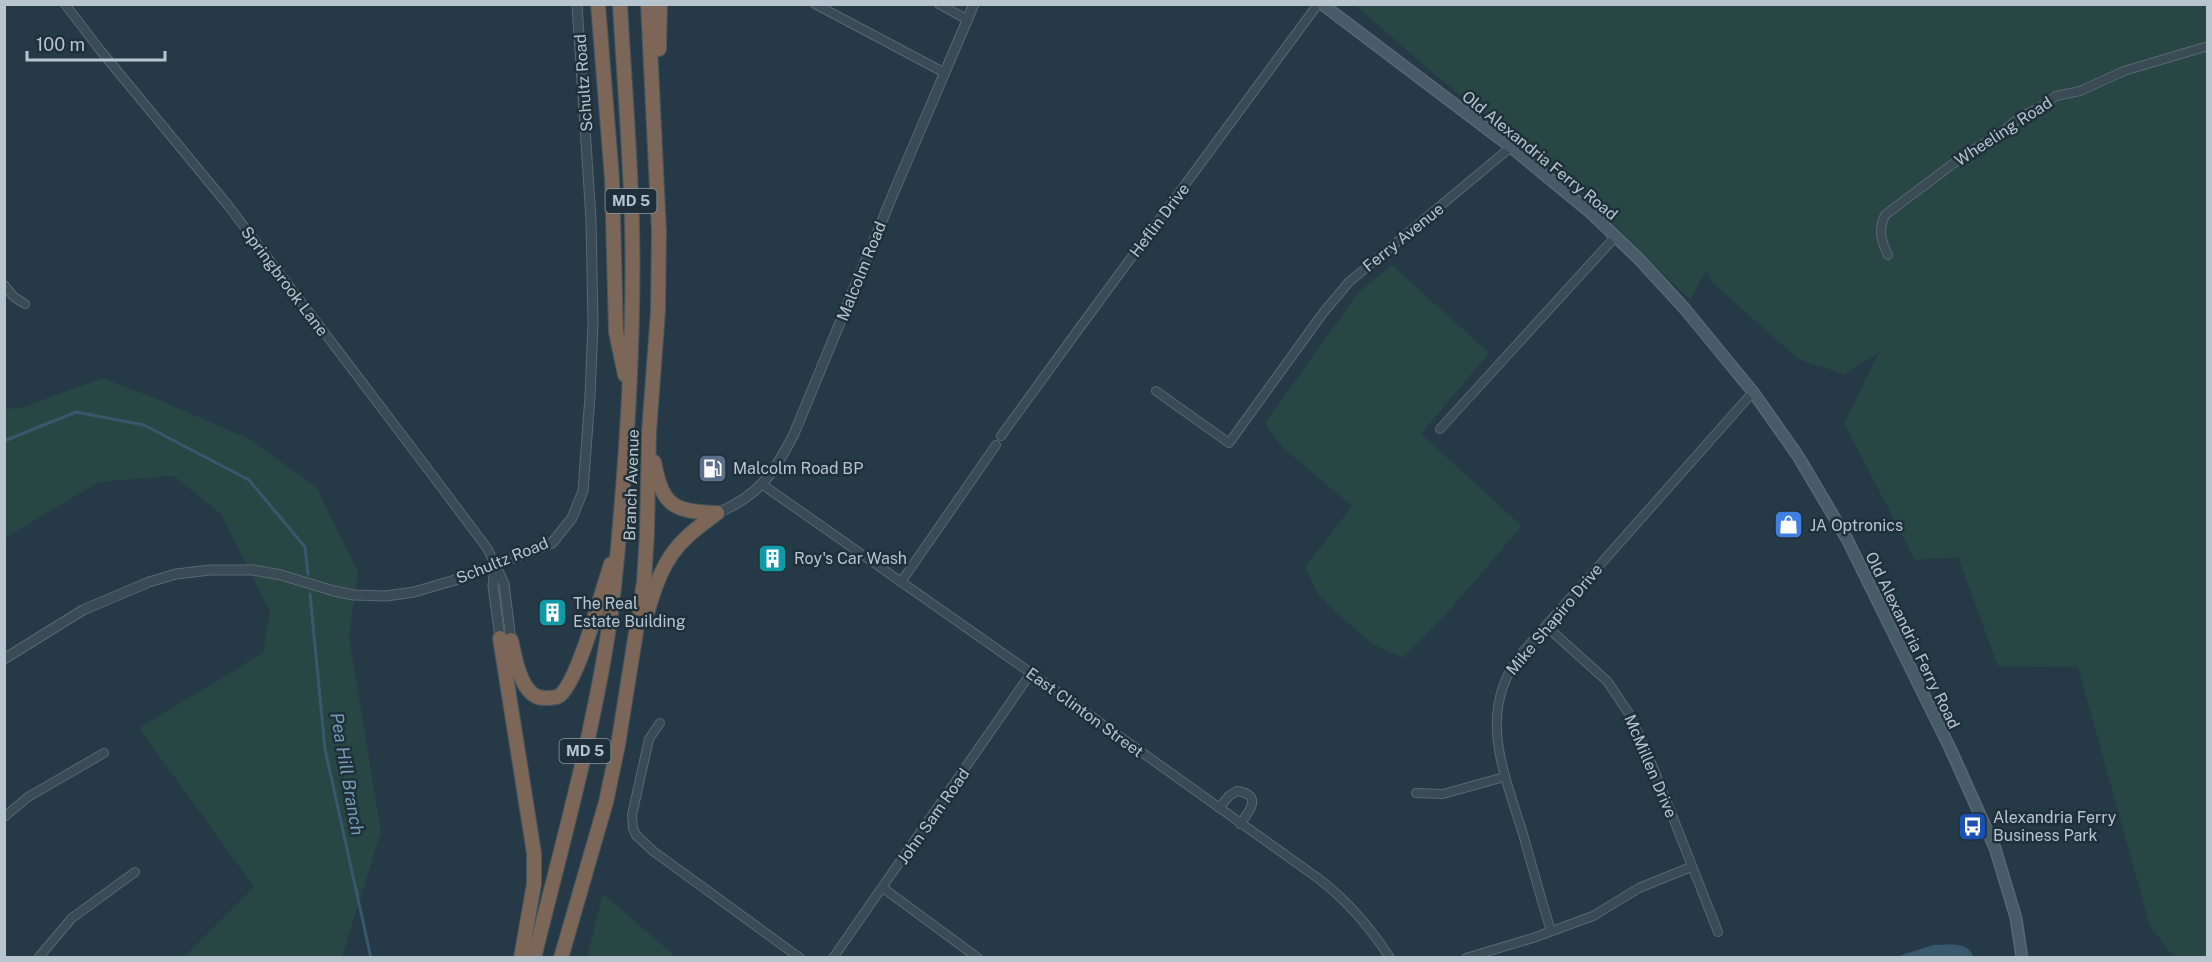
<svg xmlns="http://www.w3.org/2000/svg" width="2212" height="962" viewBox="0 0 2212 962" font-family="'Public Sans',sans-serif">
	<style>
		.green { fill: #284644 }
		.water { fill: #38596d }
		.lines { fill: none; stroke-linecap: round; stroke-linejoin: round }
		.stream { stroke: #38596d; stroke-width: 3 }
		.minor-casing { stroke: #596872; stroke-width: 10 }
		.tertiary-casing { stroke: #596872; stroke-width: 11 }
		.secondary-casing { stroke: #596872; stroke-width: 13 }
		.motorway-casing { stroke: #45555f; stroke-width: 16 }
		.minor { stroke: #3a4b55; stroke-width: 8 }
		.tertiary { stroke: #3a4b55; stroke-width: 9 }
		.secondary { stroke: #485b68; stroke-width: 10 }
		.motorway { stroke: #7b6657; stroke-width: 14 }
		.labels { text-anchor: middle; stroke-width: 5; stroke-linejoin: round; paint-order: stroke }
		.shield { fill: #1f303a; stroke: #8a98a2; stroke-width: 1.5 }
		.shield-label { font-size: 15px; font-weight: bold; fill: #b8c5ce }
		.street-label { font-size: 16px; fill: #b8c5ce; stroke: #1f303a }
		.poi-label { font-size: 16px; fill: #b8c5ce; stroke: #1f303a; text-anchor: start }
		.water-label { font-size: 18px; font-style: italic; fill: #769cb3; stroke: #1f303a }
	</style>
	<rect width="100%" height="100%" fill="#253a46"/>
	<!-- green -->
	<g class="green">
		<path d="M1355,5h852v952h-33l-24,-31 -72,-259 -80,-1 -40,-109 -43,3 -71,-137 35,-71 -35,22 -46,-15 -86,-77 -6,-11 -16,29 -94,-94 -164,-134z"/>
		<path d="M1392,265l97,88 -68,81 101,92 -76,88 -43,44 -30,-14 -31,-26 -24,-24 -13,-27 47,-61 -70,-59 -17,-24 94,-131z"/>
		<path d="M103,378l59,23 89,39 66,48 41,84 -9,65 32,195 -39,125h-158l70,-70 -115,-159 124,-75 7,-41 -49,-98 -47,-38 -75,6 -94,56v-129l15,-1z"/>
		<path d="M603,894l73,63h-89z"/>
	</g>
	<!-- water -->
	<path class="water" d="M1933,945c14,0 36,-4 40,12h-77z"/>
	<g class="lines">
		<!-- stream -->
		<g class="stream">
			<path d="M4,441l72,-29 68,13 105,55 56,67 3,27"/>
			<path d="M310,594l15,155 46,209"/>
		</g>
		<defs>
			<g id="minor">
				<path d="M65,4l35,46 127,154 197,260 63,84 8,16"/>
				<path d="M815,4l130,69"/>
				<path d="M939,4l29,16"/>
				<path d="M1888,255c-7,-14 -10,-26 -3,-40l77,-58 39,-24 21,-17 17,-8 17,-12 24,-5 44,-20 84,-25"/>
				<path d="M4,285l10,12 11,7"/>
				<path d="M1156,391l73,52 94,-130 26,-31 162,-135"/>
				<path d="M1440,429l176,-193"/>
				<path d="M1001,436l77,-106 240,-326"/>
				<path d="M763,485l268,188 288,206c30,23 51,48 71,79"/>
				<path d="M901,582l95,-137"/>
				<path d="M1546,626l61,55 23,34 25,57 63,160"/>
				<path d="M660,723l-11,16 -17,76 1,13 3,7 17,16 147,107"/>
				<path d="M1416,793l27,1 61,-17"/>
				<path d="M1219,808l10,-12 8,-5c26,4 13,20 3,33"/>
				<path d="M4,817l24,-20 76,-44"/>
				<path d="M883,888l95,70"/>
				<path d="M1551,931c-10,-32 -19,-65 -28,-97 -19,-62 -47,-122 -2,-180l232,-262"/>
				<path d="M38,958l34,-40 63,-46"/>
				<path d="M833,958l198,-285"/>
				<path d="M1466,958l67,-20 60,-22 46,-28 52,-21"/>
			</g>
			<g id="tertiary">
				<path d="M717,513c42,-17 57,-40 77,-79l102,-247 78,-183"/>
				<path d="M495,564l9,20 7,56"/>
				<path d="M495,567l-2,19 7,52"/>
				<path d="M4,659l79,-49 66,-28 27,-8 34,-4h43l28,5 53,16 20,4 32,1 28,-4 41,-12 97,-37 20,-25 11,-27 7,-95 3,-73 -2,-103 -14,-216"/>
			</g>
			<path id="secondary" d="M1322,4l189,143 80,66 49,47 45,49 68,83 45,64 49,83 103,209 45,100 21,70 6,40"/>
			<g id="motorway">
				<path d="M598,4l14,175 4,153 9,43"/>
				<path d="M659,49l1,-45"/>
				<path d="M654,462c9,45 19,49 63,51"/>
				<path d="M645,621c8,-30 18,-63 42,-84 9,-9 20,-16 30,-24"/>
				<path d="M500,638l34,215v31l-13,74"/>
				<path d="M511,640c4,17 10,60 35,58 4,0 9,0 13,-2 19,-13 43,-106 52,-132"/>
				<path d="M534,958c27,-110 58,-219 75,-331 7,-46 10,-93 14,-139 7,-89 11,-177 9,-266 -2,-73 -8,-145 -12,-218"/>
				<path d="M561,958l45,-156 12,-57 26,-163 3,-49 2,-101 9,-121 1,-80 -11,-227"/>
			</g>
		</defs>
		<!-- minor casing -->
		<use href="#minor" class="minor-casing"/>
		<!-- tertiary casing -->
		<use href="#tertiary" class="tertiary-casing"/>
		<!-- secondary casing -->
		<use href="#secondary" class="secondary-casing"/>
		<!-- motorway casing -->
		<use href="#motorway" class="motorway-casing"/>
		<!-- minor -->
		<use href="#minor" class="minor"/>
		<!-- tertiary -->
		<use href="#tertiary" class="tertiary"/>
		<!-- secondary -->
		<use href="#secondary" class="secondary"/>
		<!-- motorway -->
		<use href="#motorway" class="motorway"/>
	</g>
	<!-- icons -->
	<defs>
		<symbol id="fuel-square" viewBox="-11 -11 22 22"><rect x="-9" y="-9" width="18" height="18" rx="4" fill="#5c6f8a" stroke="#1f303a"/><path d="M-5.5-6h7V0h2V4h1.3V-2.5L3-4.5l.8-.8L6-3V5H2.5V1h-1V6h-7ZM-4.2-4.7v3.2H.2V-4.7Z" fill="#fff"/></symbol>
		<symbol id="shop-square" viewBox="-11 -11 22 22"><rect x="-9" y="-9" width="18" height="18" rx="4" fill="#3f7fe0" stroke="#1f303a"/><path d="M-5-2.5h2.3a2.7 3.5 0 0 1 5.4 0H5L5.5 6h-11ZM-1.5-2.5h3a1.5 2.3 0 0 0-3 0Z" fill="#fff"/></symbol>
		<symbol id="building-square" viewBox="-11 -11 22 22"><rect x="-9" y="-9" width="18" height="18" rx="4" fill="#0f9aa8" stroke="#1f303a"/><path d="M-4-6H4V6H1V3H-1V6H-4ZM-2.5-4.3h1.7v1.8h-1.7ZM.8-4.3h1.7v1.8H.8ZM-2.5-1h1.7V.8h-1.7ZM.8-1h1.7V.8H.8Z" fill="#fff"/></symbol>
		<symbol id="bus-square" viewBox="-11 -11 22 22"><rect x="-9" y="-9" width="18" height="18" rx="4" fill="#1a4fb4" stroke="#1f303a"/><path d="M-5-6H5V4H4V6H2V4H-2V6H-4V4H-5ZM-3.5-4V0h7V-4ZM-3.5 1.2v1.5H-2V1.2ZM2 1.2v1.5H3.5V1.2Z" fill="#fff"/></symbol>
	</defs>
	<g fill-rule="evenodd">
		<use href="#fuel-square" x="696" y="452" width="33" height="33"/>
		<use href="#shop-square" x="1772" y="508" width="33" height="33"/>
		<use href="#building-square" x="756" y="542" width="33" height="33"/>
		<use href="#building-square" x="536" y="596" width="33" height="33"/>
		<use href="#bus-square" x="1956" y="810" width="33" height="33"/>
	</g>
	<g class="labels">
		<!-- shield labels -->
		<g class="shield">
			<rect x="605.5" y="189" width="51" height="24" rx="4.5"/>
			<rect x="559.5" y="739" width="51" height="24" rx="4.5"/>
		</g>
		<g class="shield-label">
			<text x="631" y="206">MD 5</text>
			<text x="585" y="756">MD 5</text>
		</g>
		<!-- street labels -->
		<g class="street-label">
			<text transform="translate(583 83) rotate(-94)" y="6">Schultz Road</text>
			<text transform="translate(2003 131) rotate(-33)" y="6">Wheeling Road</text>
			<text transform="translate(1540 155) rotate(39)" y="6">Old Alexandria Ferry Road</text>
			<text transform="translate(1159 220) rotate(-53)" y="6">Heflin Drive</text>
			<text transform="translate(1403 237) rotate(-39)" y="6">Ferry Avenue</text>
			<text transform="translate(861 271) rotate(-68)" y="6">Malcolm Road</text>
			<text transform="translate(285 281) rotate(53)" y="6">Springbrook Lane</text>
			<text transform="translate(631 485) rotate(-88)" y="6">Branch Avenue</text>
			<text transform="translate(502 560) rotate(-22)" y="6">Schultz Road</text>
			<text transform="translate(1554 619) rotate(-50)" y="6">Mike Shapiro Drive</text>
			<text transform="translate(1913 640) rotate(64)" y="6">Old Alexandria Ferry Road</text>
			<text transform="translate(1085 712) rotate(36)" y="6">East Clinton Street</text>
			<text transform="translate(1651 766) rotate(67)" y="6">McMillen Drive</text>
			<text transform="translate(933 816) rotate(-55)" y="6">John Sam Road</text>
		</g>
		<!-- poi labels -->
		<g class="poi-label">
			<text x="733" y="474">Malcolm Road BP</text>
			<text x="1810" y="531">JA Optronics</text>
			<text x="794" y="564">Roy's Car Wash</text>
			<text x="573" y="609">The Real<tspan x="573" dy="18">Estate Building</tspan></text>
			<text x="1993" y="823">Alexandria Ferry<tspan x="1993" dy="18">Business Park</tspan></text>
		</g>
		<!-- water labels -->
		<g class="water-label">
			<text transform="translate(347 774) rotate(80)" y="6">Pea Hill Branch</text>
		</g>
	</g>
	<!-- border -->
	<rect width="2212" height="962" fill="none" stroke="#b8c5ce" stroke-width="12"/>
	<!-- scale -->
	<path d="M27 51v9h138v-9" fill="none" stroke="#b8c5ce" stroke-width="3"/>
	<text x="36" y="51" font-size="18" fill="#b8c5ce" stroke="#1f303a" stroke-width="4.5" paint-order="stroke">100 m</text>
</svg>
